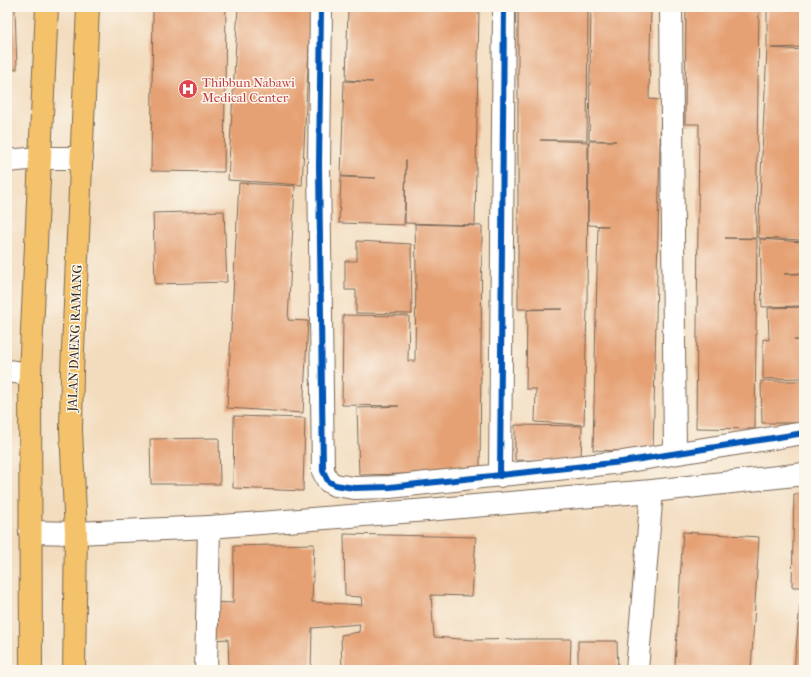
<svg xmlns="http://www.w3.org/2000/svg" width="811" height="677" viewBox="0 0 811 677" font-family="'IM FELL French Canon',serif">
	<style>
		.building { fill: #e5a073 }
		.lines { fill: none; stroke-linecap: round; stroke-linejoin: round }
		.minor-casing { stroke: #7b6856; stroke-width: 24 }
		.major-casing { stroke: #7b6856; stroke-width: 24 }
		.minor { stroke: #fff; stroke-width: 22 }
		.major { stroke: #f3c26a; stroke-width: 22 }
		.cycleway-casing { stroke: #fbf7ec; stroke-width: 8 }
		.cycleway { stroke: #0057b8; stroke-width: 6 }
		.labels { text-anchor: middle; stroke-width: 3; stroke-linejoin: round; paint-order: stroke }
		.health-label { font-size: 13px; fill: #be3a42; stroke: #fbf7ec; text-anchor: start }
		.street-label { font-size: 13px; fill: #3b2a1e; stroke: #fbf7ec }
	</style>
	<rect width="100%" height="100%" fill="#fbf7ec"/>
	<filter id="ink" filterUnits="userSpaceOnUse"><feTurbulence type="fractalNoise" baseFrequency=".025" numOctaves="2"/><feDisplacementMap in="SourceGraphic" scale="8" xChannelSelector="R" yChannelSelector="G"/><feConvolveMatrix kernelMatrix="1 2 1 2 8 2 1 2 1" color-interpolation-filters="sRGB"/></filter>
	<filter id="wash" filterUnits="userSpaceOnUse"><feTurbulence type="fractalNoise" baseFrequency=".012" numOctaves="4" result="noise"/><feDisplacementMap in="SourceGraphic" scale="16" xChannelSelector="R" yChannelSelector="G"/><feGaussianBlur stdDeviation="0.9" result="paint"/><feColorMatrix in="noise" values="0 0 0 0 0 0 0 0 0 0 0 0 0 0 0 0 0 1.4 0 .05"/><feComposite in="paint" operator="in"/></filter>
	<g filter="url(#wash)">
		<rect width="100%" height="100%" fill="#f3dcbe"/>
		<g id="blocks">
			<!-- building -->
			<g class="building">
				<path d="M153,7h73l-2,165 -73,-1z"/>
				<path d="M238,7h73l-9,178 -74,-5z"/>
				<path d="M348,7h131l-4,218 -70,-2 1,-63 -2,65 -65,-2 2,-46 35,1 -35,-2 3,-95 29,1 -27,-2z"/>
				<path d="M518,7h70l-1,133h-47l48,2 -1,167 -3,116 -49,-3 1,-33h-10l1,-79 36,-1h-45z"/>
				<path d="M591,7h60l-2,92 12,1 -8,352 -60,-2 5,-224h11l-21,-1 1,-84h27l-27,-1z"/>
				<path d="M686,7h73l-3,231h-31l32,1 -2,190 -59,-1 3,-304h-14z"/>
				<path d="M767,7h37v40l-33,1 33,2v190l-46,-2 9,-190z"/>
				<path d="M7,9h8l2,60 -10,1z"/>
				<path d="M239,183l56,3 -7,134 20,1 -5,92 -76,-5z"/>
				<path d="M224,211l3,71 -72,2 -2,-71z"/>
				<path d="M415,224l67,2 -2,249 -73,-1 -48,1 -2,-67 42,-2 -57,-1 1,-90 66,1 -1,45h7l1,-92z"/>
				<path d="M760,239l44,3v31l-20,1h20v32l-42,1z"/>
				<path d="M357,241l54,3 1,70 -56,-1v-23h-11v-29h12z"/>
				<path d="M804,307v33h-10l10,1v37l-41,1v-40l6,1 -1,-32z"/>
				<path d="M761,381h43v42h-42z"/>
				<path d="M234,416l71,2 -2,73 -70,-3z"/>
				<path d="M515,425l67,1 -1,35 -66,-1z"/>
				<path d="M219,438l1,46h-69l-1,-45z"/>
				<path d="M794,494h10v93h-12z"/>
				<path d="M683,532l76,5 -8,133 -76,-5z"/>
				<path d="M344,534l132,3 -4,59 -41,-1 3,42 39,3 53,-1h45l-1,31h-228l-1,-35 18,-3 1,-8 -48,4 -1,42h-82l-1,-31 -16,1 -1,-38 22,1 1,-57 80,-2 -2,58 50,3 -1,-8 -16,-1z"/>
				<path d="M800,605h4v65h-10z"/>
				<path d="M578,641h39l1,29h-40z"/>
			</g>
		</g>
	</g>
	<g filter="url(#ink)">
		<use href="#blocks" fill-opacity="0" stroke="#7b6856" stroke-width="1"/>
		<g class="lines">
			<defs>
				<g id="minor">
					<path d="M321,7l-2,158 4,306 5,10 7,4 19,3 36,-1 232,-25 182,-29"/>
					<path d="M671,7l4,446"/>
					<path d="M7,161l32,-3h43"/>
					<path d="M7,371l23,3"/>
					<path d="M500,476l4,-469"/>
					<path d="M30,532l46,1 133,-6 206,-16 237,-20 152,-17"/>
					<path d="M206,670l3,-143"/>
					<path d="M637,670l15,-179"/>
				</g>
				<g id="major">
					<path d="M31,670l-1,-296 17,-367"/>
					<path d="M74,670l2,-137 -5,-103 1,-58 16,-365"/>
				</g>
			</defs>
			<!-- minor casing -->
			<use href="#minor" class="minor-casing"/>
			<!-- major casing -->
			<use href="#major" class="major-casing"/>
			<!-- minor -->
			<use href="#minor" class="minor"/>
			<!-- major -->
			<use href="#major" class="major"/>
			<defs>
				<g id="cycleway">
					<path d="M321,7l-2,158 4,306 5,10 7,4 19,3 36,-1 232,-25 182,-29"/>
					<path d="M500,476l4,-469"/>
				</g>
			</defs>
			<!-- cycleway casing -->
			<use href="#cycleway" class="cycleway-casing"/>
			<!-- cycleway -->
			<use href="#cycleway" class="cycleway"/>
		</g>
	</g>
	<!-- icons -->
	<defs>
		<symbol id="hospital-disc" viewBox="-11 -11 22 22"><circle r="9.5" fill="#e0444e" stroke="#fbf7ec"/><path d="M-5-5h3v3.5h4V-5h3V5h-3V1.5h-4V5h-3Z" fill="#fff"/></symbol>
	</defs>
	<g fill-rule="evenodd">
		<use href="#hospital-disc" x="177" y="78" width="22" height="22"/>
	</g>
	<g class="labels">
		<!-- health labels -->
		<g class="health-label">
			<text x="202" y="87">Thibbun Nabawi<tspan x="202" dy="15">Medical Center</tspan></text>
		</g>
		<!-- street labels -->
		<g class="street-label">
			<text transform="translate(74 338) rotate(-88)" y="5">JALAN DAENG RAMANG</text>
		</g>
	</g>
	<!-- margin -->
	<rect width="811" height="677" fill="none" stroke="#fbf7ec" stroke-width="24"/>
</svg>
